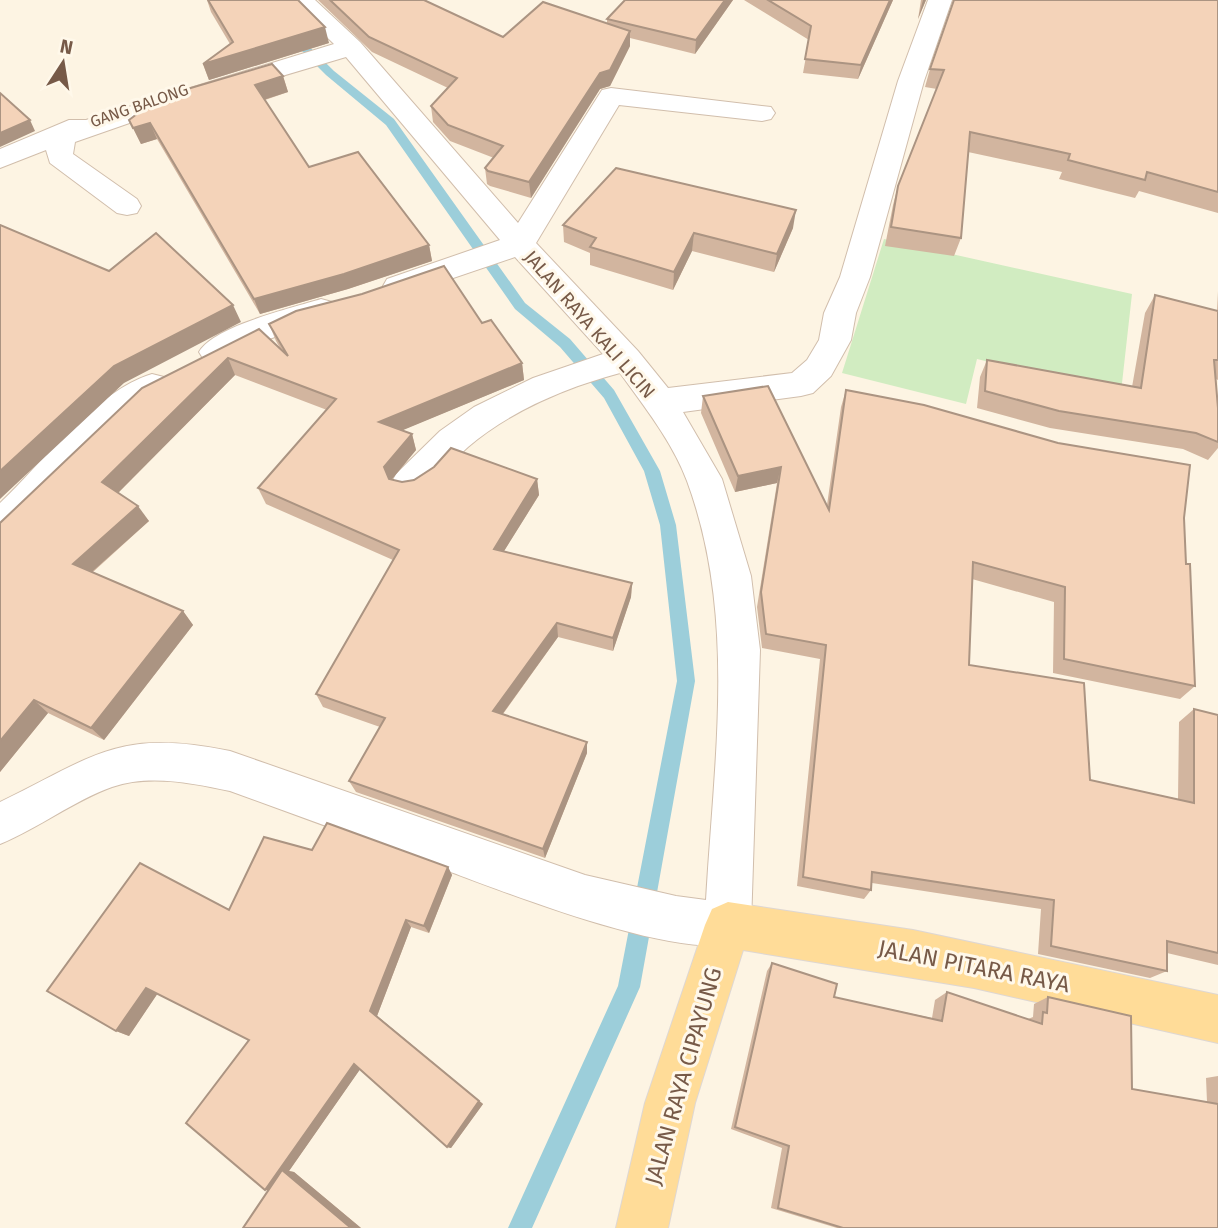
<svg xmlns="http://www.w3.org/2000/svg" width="1218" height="1228" viewBox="0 0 1218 1228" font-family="'Fira Sans',sans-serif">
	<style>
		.green { fill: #d1ecc1 }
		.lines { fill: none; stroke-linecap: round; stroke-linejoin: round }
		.stream { fill: #9cceda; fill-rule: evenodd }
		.minor-casing { stroke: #d1beac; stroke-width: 2 }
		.major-casing { stroke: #ded7d3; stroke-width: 2 }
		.minor { fill: #fff; fill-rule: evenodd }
		.major { fill: #ffdc98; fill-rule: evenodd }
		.wall { fill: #d2b59f }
		.shaded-wall { fill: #ab9482 }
		.building { fill: #f4d3b9; stroke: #ab9482; stroke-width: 2 }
		.labels { text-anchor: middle; stroke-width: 6; stroke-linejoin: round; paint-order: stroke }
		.far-street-label { font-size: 16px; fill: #775a48; stroke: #fff8ea }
		.street-label { font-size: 19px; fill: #775a48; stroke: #fff8ea }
		.near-street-label { font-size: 23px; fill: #775a48; stroke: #fff8ea }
	</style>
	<rect width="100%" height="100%" fill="#fdf4e3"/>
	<!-- green -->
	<path class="green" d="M884,239l248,55 -12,107 -33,-15 -110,-27 -11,45 -124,-31z"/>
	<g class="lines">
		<!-- stream -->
		<path class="stream" d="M251,0h11l72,71 60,48 131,184 45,36 44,51 46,81 16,54 19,156 -55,306 -108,241h-24l110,-242 59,-305 -17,-156 -16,-54 -40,-73 -44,-51 -45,-38 -129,-184 -60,-50z"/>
		<defs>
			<g id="minor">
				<path d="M289,0h26l45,42 158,181 84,-133 9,-2 160,19 4,6 -4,6 -9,2 -143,-16 -83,138 102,108 30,37 124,-15 15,-13 12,-20 5,-27 16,-36 58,-196 30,-81h24l-28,81 -54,196 -14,36 -5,27 -20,36 -18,17 -12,3 -118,16 39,67 29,97 9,74 -9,275 -7,16c-60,25 -254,-55 -320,-79 -64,-24 -129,-47 -194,-71 -38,-8 -81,-17 -118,-4 -39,14 -73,41 -112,57v-42c95,-46 118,-74 230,-51l355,124 91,21 30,4c8,-141 31,-284 -19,-419 -14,-38 -43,-75 -67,-108 -53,14 -110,38 -152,74 -21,18 -41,57 -72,47l-5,-10 5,-10 44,-43 34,-24 59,-29 70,-24 -88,-97 -106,36 -11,4 -11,-4 -4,-7 4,-7 113,-39 -154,-183 -185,55 -86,30 -2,12 64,45 4,7 -4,7 -10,2 -10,-2 -67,-50 -4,-13 -46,18v-19l69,-29h17l248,-76z"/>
				<path d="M321,299l11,3 5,8 -5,8 -69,23 -48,23 -11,-4 -5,-8c15,-26 93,-44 122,-53z"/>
				<path d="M152,374l12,3 5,9 -5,9 -59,46 -92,95 -13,5v-38c43,-40 95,-112 152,-129z"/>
			</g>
			<path id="major" d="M728,902l185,28 305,65v48l-244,-55 -231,-38 -48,153 -27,125h-52l29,-125 60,-178 7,-16z"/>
		</defs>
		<!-- minor casing -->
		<use href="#minor" class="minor-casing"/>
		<!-- major casing -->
		<use href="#major" class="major-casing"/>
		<!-- minor -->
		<use href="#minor" class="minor"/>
		<!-- major -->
		<use href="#major" class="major"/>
	</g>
	<!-- wall -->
	<g class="wall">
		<path d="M207,0h91l31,43 -120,37 -6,-16 27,-20 -19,-32z"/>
		<path d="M318,0h106l79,37 104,-14v-4l18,-19h108l-38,54 -65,-16v8l-20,40 -10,3 -69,109 -41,-12 -3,-2 -2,-16 9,-10 -44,-17 -17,-19 -2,-16 17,-18 -76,-36z"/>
		<path d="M744,0h149l-35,79 -55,-6 6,-33z"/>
		<path d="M921,0h5l-8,19z"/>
		<path d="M1218,0v213l-79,-22 -4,7 -76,-19 3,-7 -94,-20 -7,86 -7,18 -69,-10 8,-41 5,-19 39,-97 -12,-2 5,-18z"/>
		<path d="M283,76l5,16 -23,8 44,67 120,78 3,16 -84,28 -88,25 -103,-175 -16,5 -12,-24 21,-16z"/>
		<path d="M563,225l230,3 -19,44 -82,-21 -19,39 -83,-25v-12l-26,-11z"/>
		<path d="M1218,291v89l-2,-1 2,29v40l-10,12 -25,-11 -133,-21 -73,-20 3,-31 7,-17 145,27 13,-74 10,-18 62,16z"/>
		<path d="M482,323l40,40 2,17 -122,50 10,4 4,16 -25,30 11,2 135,-3 2,16 -35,56 128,32 -1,14 -18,54 -55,-14 -55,77 84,39 -42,105 -189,-66 -7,-11 31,-54 -57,-20 -7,-13 77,-134 -127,-56 -8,-16 69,-78 -92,-35 -117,118 31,28 -56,51 90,39 10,14 -89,115 -56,-27 -48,59v-249l259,-194 21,19 -4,-7 -7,-17z"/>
		<path d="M846,390l338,128 2,46 9,122 -15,13 -127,-26 1,-71 -82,-23 -3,86 121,115 88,19 1,-77 15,-13 24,6v250l-51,-12v18l-17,7 -112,-24 3,-45 -169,-26 -1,7 -7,9 -67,-13 23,-227 -58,-11 -5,-41 20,-124 -42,9 -34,-79 2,-17 124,109 14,-98z"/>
		<path d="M312,850l136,17 4,8 -23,58 -18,-6 -34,89 106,88 -32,44 -4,-1 -87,-78 -71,102 5,1 67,56h-118l26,-37 -4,-1 -16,-150 -92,-46 -28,42 -13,-5 113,-121z"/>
		<path d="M772,963l62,34 98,21 3,-18 12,-8 81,27 5,-2 1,-13 14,-7 84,92 75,13 -1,-24 12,-2v152h-381l-66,-20 11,-60 -51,-19 36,-158z"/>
	</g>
	<!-- shaded-wall -->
	<g class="shaded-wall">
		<path d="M725,0h8l-38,54 1,-14z"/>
		<path d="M890,0h3l-35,79 3,-14z"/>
		<path d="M923,0h3l-8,19z"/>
		<path d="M325,27l4,16 -120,37 -6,-16z"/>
		<path d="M630,31v15l-20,40 -10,3 -69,109 -2,-16 71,-109z"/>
		<path d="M283,76l5,16 -28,9 -5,-16z"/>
		<path d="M30,120l5,11 -35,16v-14z"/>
		<path d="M150,123l7,16 -16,5 -8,-16z"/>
		<path d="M796,210l-3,18 -19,44 3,-18z"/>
		<path d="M694,233l-2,18 -19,39 1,-18z"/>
		<path d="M429,245l3,16 -84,28 -88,25 -6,-15z"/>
		<path d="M233,305l8,17 -117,61 -124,116v-28l114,-105z"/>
		<path d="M228,358l7,17 -122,123 -11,-16z"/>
		<path d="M522,363l2,17 -140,58 -5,-16z"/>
		<path d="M412,434l4,16 -27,33 -5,-16z"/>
		<path d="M781,467l-4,16 -42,9 3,-16z"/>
		<path d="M537,479l2,16 -43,69 -2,-15z"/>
		<path d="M138,506l11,15 -64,57 -12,-14z"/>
		<path d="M632,583l-1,14 -18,54v-13z"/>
		<path d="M183,611l10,14 -89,115 -13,-12z"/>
		<path d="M557,623l1,14 -62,86 -3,-12z"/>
		<path d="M34,700l14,13 -48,59v-31z"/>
		<path d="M587,742v11l-42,105 -2,-9z"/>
		<path d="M448,867l4,8 -23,58 -5,-7z"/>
		<path d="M406,920l5,7 -34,89 106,88 -32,44 -4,-1 -77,-136z"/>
		<path d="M146,988l12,5 -29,43 -13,-5z"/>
		<path d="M354,1064l7,4 -72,103 5,1 67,56h-10l-76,-37 -10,-1z"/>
	</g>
	<!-- building -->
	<g class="building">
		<path d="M208,0h90l27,27 -122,37 30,-22z"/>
		<path d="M330,0h94l79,37 40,-35 87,29 -20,39 -10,3 -71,109 -41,-11 -3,-3 18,-22 -55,-21 -17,-19 26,-28 -88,-41z"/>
		<path d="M625,0h100l-29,40 -89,-21z"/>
		<path d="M768,0h122l-29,65 -56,-6 6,-33z"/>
		<path d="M954,0h264v192l-71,-20 -2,8 -77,-20 2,-6 -100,-22 -9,106 -70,-11 7,-41 46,-116 -14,-1z"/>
		<path d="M272,64l11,12 -28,9 54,82 49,-15 71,93 -85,29 -90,25 -104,-176 -17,5 -4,-8 21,-16v-4z"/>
		<path d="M0,93l30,27 -30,13z"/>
		<path d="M616,168l180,42 -19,44 -83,-21 -20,39 -84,-25 6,-9 -33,-13z"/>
		<path d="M0,225l109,46 47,-38 77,72 -119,61 -114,105z"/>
		<path d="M444,266l38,57 9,-3 31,43 -143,59 33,12 -28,33 5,12 13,3 12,-2 20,-13 17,-19 86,31 -43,70 138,34 -19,55 -56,-15 -64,88 94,31 -44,107 -194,-68 36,-63 -69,-24 83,-144 -141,-62 78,-89 -108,-41 -126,124 36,24 -65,58 110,47 -92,117 -57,-28 -34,41v-218l142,-135 117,-59 29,27 -19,-32 27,-13 66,-17z"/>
		<path d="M1155,295l63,16v49h-4l4,48v34l-22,-9 -137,-22 -74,-20 2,-31 154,28z"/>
		<path d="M768,386l61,124 17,-120 78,15 134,38 132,22 -6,53 2,46h4l5,122 -131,-27 1,-72 -92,-25 -4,103 115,18 6,97 104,23v-94l24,6v238l-51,-12v30l-116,-25 3,-46 -182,-28 -1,18 -68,-13 23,-232 -60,-11 -5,-42 20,-125 -43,9 -35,-80z"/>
		<path d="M327,823l121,44 -24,59 -18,-6 -36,91 109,90 -32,46 -93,-83 -89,126 -79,-67 63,-83 -103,-52 -30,43 -69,-40 93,-128 89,47 35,-73 48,13z"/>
		<path d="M772,963l65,21 -3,13 108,24 5,-29 95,32 1,-12 4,1 1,-16 83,19 1,73 86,15v124h-375l-65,-20 11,-62 -54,-19z"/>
		<path d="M282,1170l69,58h-108z"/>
	</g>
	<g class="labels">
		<!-- far-street labels -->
		<g class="far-street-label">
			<text transform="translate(139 105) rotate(-19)" y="6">GANG BALONG</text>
		</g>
		<!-- street labels -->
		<g class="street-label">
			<text transform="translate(590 324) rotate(49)" y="7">JALAN RAYA KALI LICIN</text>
		</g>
		<!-- near-street labels -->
		<g class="near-street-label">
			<text transform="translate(974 966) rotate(11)" y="8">JALAN PITARA RAYA</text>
			<text transform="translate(683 1076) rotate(-74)" y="8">JALAN RAYA CIPAYUNG</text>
		</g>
	</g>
	<!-- north arrow -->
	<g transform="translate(63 63) rotate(12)" stroke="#fff8ea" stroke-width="5" paint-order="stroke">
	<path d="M0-5L12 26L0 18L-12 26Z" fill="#775a48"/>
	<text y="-10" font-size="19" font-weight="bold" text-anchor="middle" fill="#775a48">N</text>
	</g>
</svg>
